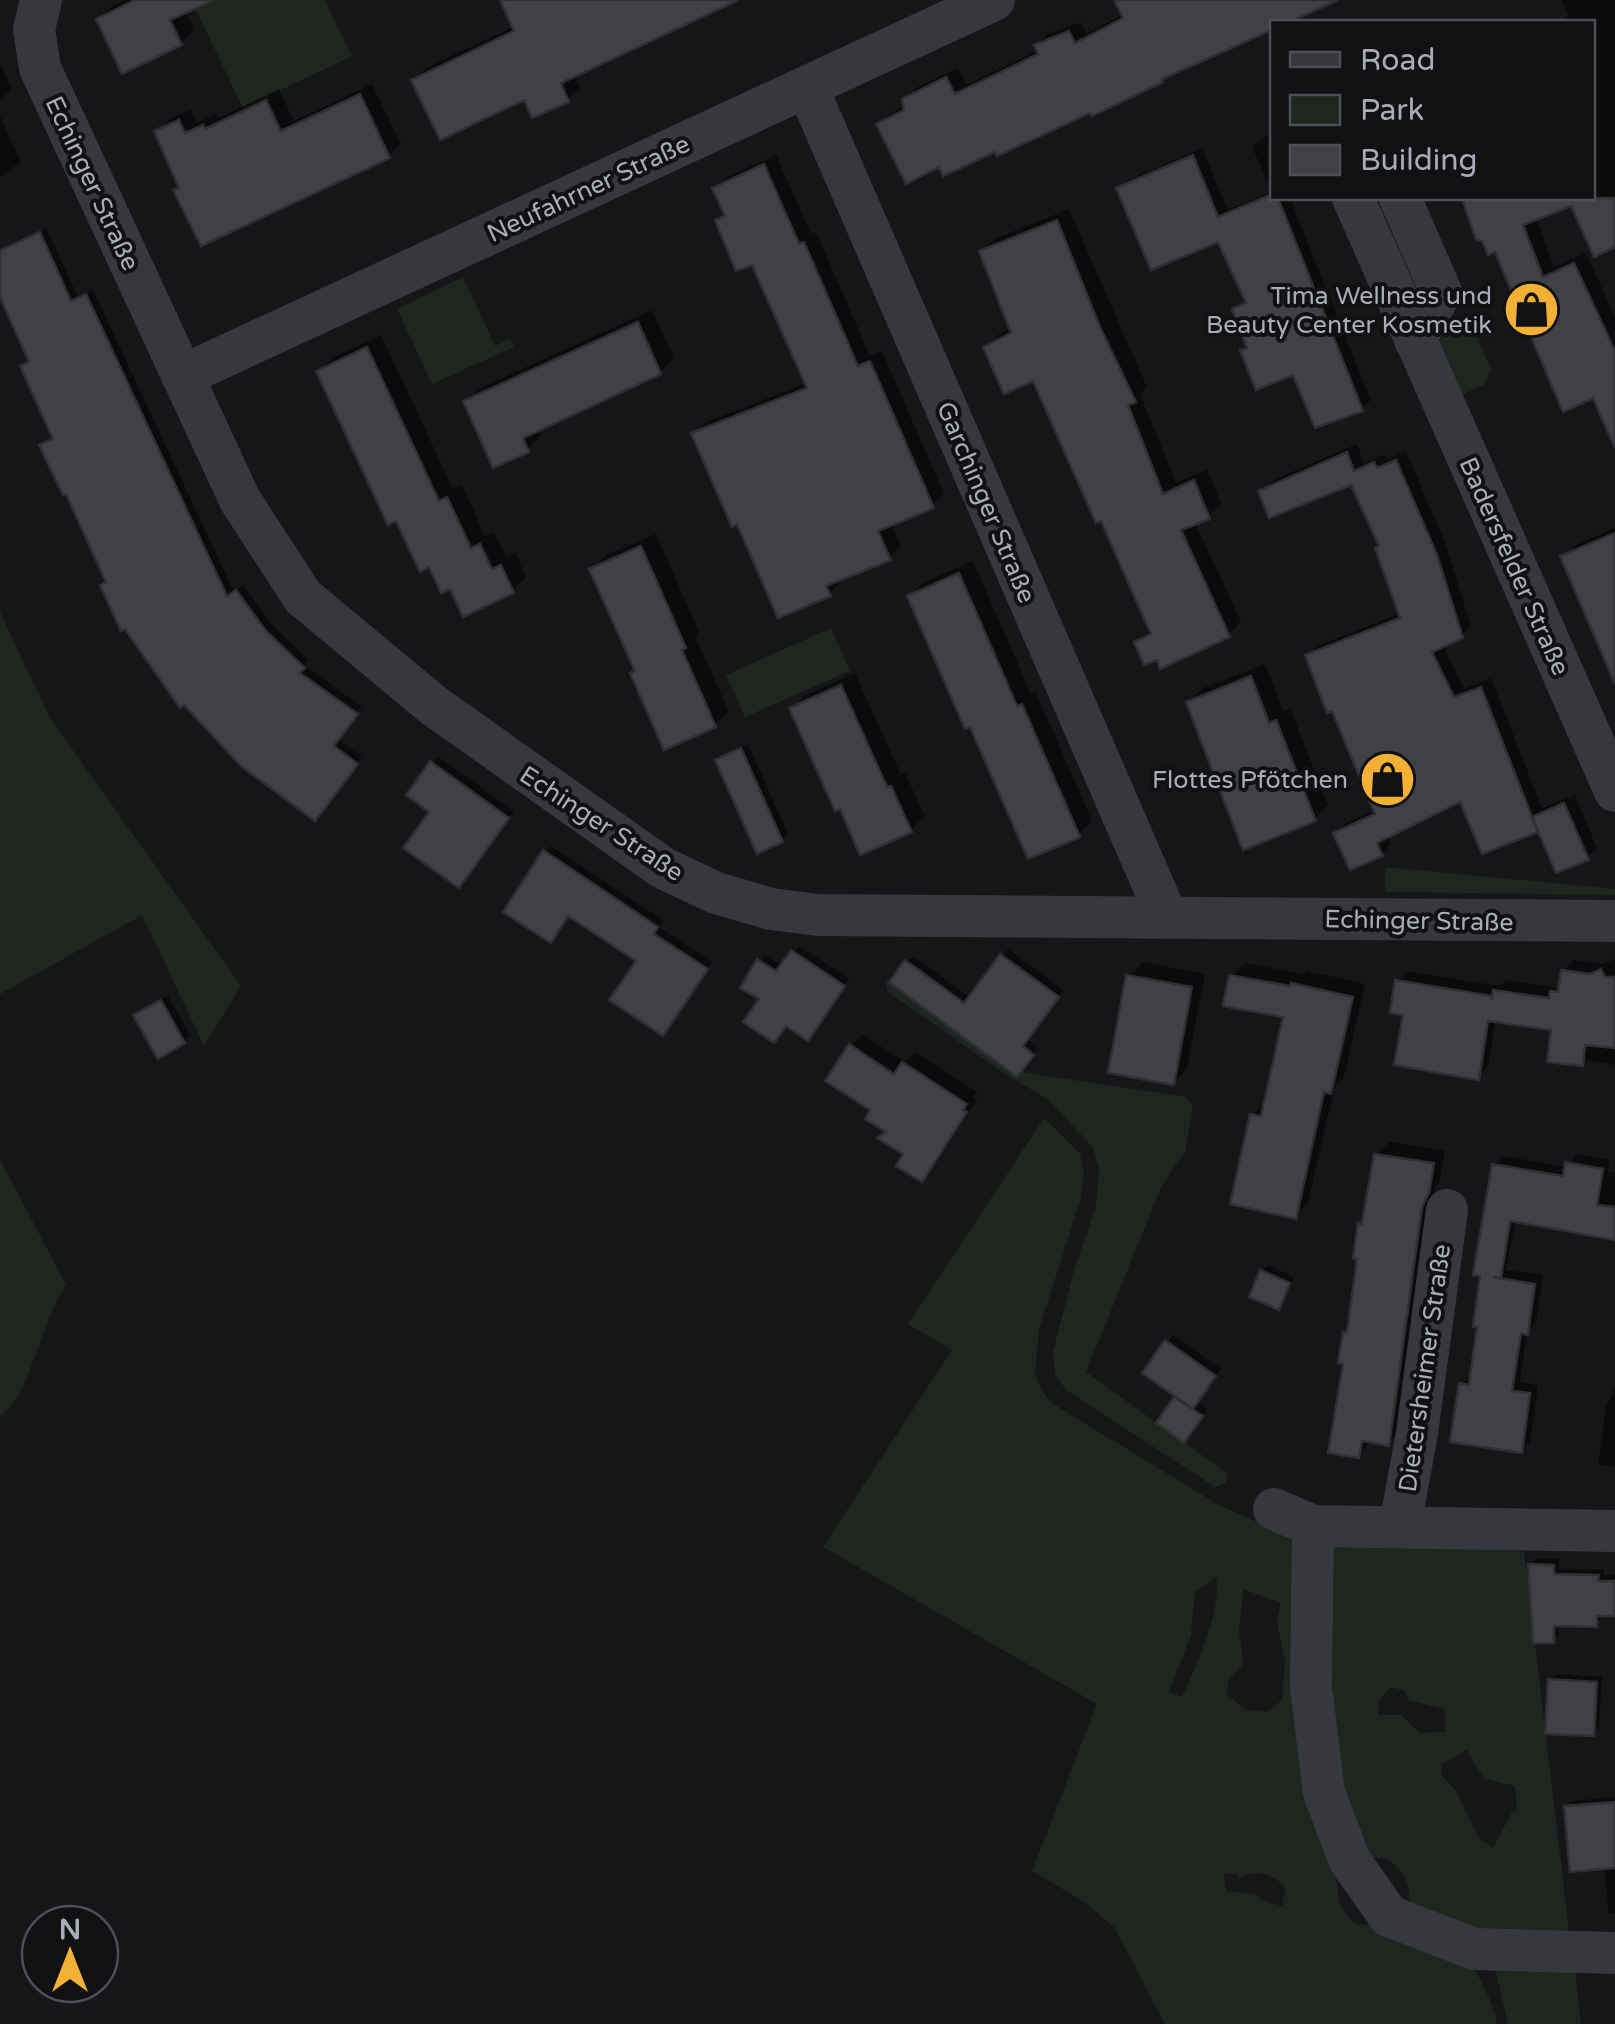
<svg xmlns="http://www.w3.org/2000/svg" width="1615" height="2024" viewBox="0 0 1615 2024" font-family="'Varela Round',sans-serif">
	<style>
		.green { fill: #1e261f; fill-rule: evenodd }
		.shadow { fill: #0007 }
		.building { fill: #404145; stroke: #303034; stroke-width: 2.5 }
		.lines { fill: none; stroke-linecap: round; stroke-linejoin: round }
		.minor { stroke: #37383d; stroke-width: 42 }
		.labels { text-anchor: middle; stroke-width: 8; stroke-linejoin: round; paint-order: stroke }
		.street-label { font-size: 25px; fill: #a8adb8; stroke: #111113 }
		.poi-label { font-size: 25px; fill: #a8adb8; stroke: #111113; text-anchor: end }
	</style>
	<rect width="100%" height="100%" fill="#161618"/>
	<!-- green -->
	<g class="green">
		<path d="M191,0h134l27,56 -109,52z"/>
		<path d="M463,277l32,69 15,-7 4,8 -82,37 -35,-75z"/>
		<path d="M1470,321l21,49 -6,14 -27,13 -19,-55 3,-6z"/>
		<path d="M0,612l50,106 191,268 -37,60 -62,-131 -142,79z"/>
		<path d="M831,628l19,43 -105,46 -19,-42z"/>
		<path d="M1385,867l230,22v6l-230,-3z"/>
		<path d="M885,980l132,97 4,-5 165,25 7,10 -8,44 -23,34 -76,187 142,102 -2,9 -11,4 -149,-97 -11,-16 -2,-22 21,-82 22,-64 3,-38 -6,-21 -47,-49 -38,-22 -120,-84z"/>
		<path d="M1044,1118l36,36 4,20 -3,24 -42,131 -4,44 5,15 10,14 167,102 60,27 17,12 45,358c19,39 25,16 50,24 10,2 78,36 83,42 9,10 24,44 25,57h-332l-51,-97 -30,-25 -52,-31 65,-167 -274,-157 129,-197 -44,-26zM1216,1577c6,32 -20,90 -34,120l-13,-5 22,-57 4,-43zM1243,1589l38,14 -4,19 8,38 -3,40 -15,12 -22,-2 -18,-16 1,-13 13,-14 2,-8 -4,-27zM1224,1873l12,1 3,4c19,-9 35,-5 47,11l-4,17 -20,-6 -7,-6 -29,-3z"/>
		<path d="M0,1159l66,126c-21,26 -40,122 -66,130z"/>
		<path d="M1333,1543l191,8 46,388 -71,2 -89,-35c-1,-30 -10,-50 -44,-49l-34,-65zM1391,1687l14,4 3,9 37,9v23l-26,1 -18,-18h-23l1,-15zM1468,1749l2,8 15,22 30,7 2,25 -5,1 -19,36 -14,-9 -22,-47 -16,-18 1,-10z"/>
		<path d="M1494,1964h80l7,60h-73z"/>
	</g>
	<!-- shadow -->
	<g class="shadow">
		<path d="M125,0h75l-15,11 9,19 -13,13 -82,-24 13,-13z"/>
		<path d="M503,0h229l-158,74 6,14 -12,12 -154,-20 12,-12 89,-42z"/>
		<path d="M1119,0h210l-47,22h-10v5l-103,46 -7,7 -166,69 -56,15 -61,-39 11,-11 16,-8 -1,-6 11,-12 42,-20 9,17 72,-35 -2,-5 11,-11 33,-12 5,12 38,-20z"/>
		<path d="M1561,0h54v244l-20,9 -25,-55h22v-176h-36l13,-6z"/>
		<path d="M0,63l12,26 -12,12z"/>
		<path d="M372,84l29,60 -13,12 -207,31 -24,-55 12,-13 22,-9 6,13 19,-9 2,4 61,-29 15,32z"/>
		<path d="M0,116l21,46 -21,15z"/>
		<path d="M1272,131v53l-3,1 -17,-38z"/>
		<path d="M1202,148l26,62 44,-19v7h18l81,202 -10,9 -67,-37 -51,-21 6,-6 -14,-36 12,-10 -28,-60 -100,-50 9,-9z"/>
		<path d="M776,155l35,79 5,-2 54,124 12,-5 62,143 -12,11 -41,18 10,23 -12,11 -50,21 2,4 -12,12 -90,-73 -45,-87 12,-12 101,-39 -54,-121 -35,-42 8,-7 -11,-25 12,-11z"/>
		<path d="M1464,198h65l25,69 32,-14 29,64v129l-20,-52 -98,-145 -19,-11z"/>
		<path d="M1069,209l78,178 -7,7 36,89 31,-14 14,35 -13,13 -13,5 46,100 -13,13 -70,21 -21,-14 14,-14 -116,-250 -49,-30 12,-13 14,-7 -31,-76 13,-13z"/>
		<path d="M46,228l32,69 15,-7 141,302 9,-7 29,40 37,35 -5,5 58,42 -24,32 24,18 -41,54 -213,-231 -66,-135 13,-9 -32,-70 8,-7 -31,-68v-43z"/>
		<path d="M652,310l22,48 -14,14 -122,56 3,8 -14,14 -61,-48 14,-14z"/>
		<path d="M381,335l72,154 9,-4 23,51 9,-4 12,25 9,-4 11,24 -14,14 -61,-5 -132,-215 14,-14z"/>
		<path d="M1357,444l7,19 21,-9 2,6 19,-9 40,94 25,81 -10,10 -19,8 22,45 27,-11 51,130 33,-13 22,53 -10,10 -48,-31 -3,3 -74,-31 -75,36 4,9 -10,10 -45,-21 10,-10 30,-13 -68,-154 10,-10 83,-33 -20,-67 -29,-64 -91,9 10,-10z"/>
		<path d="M1615,528v138l-52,-109 11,-11z"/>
		<path d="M656,534l43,98 -4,4 34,76 -14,13 -123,-156 14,-14z"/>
		<path d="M973,561l58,133 5,-2 56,129 -13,13 -169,-238 14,-14z"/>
		<path d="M1265,664l18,47 7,-3 38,97 -13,14 -126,-117 14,-14z"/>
		<path d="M855,673l46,102 4,-2 20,43 -14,14 -119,-121 14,-14z"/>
		<path d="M748,744l40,90 -6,6 -64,-79z"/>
		<path d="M438,757l76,54 -49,68 -32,-67 -1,-49z"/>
		<path d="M551,846l112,74 -4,7 53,35 -43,65 -29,-67 -71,-46 -24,-62z"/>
		<path d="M799,946l50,33 -36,53 -50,-33 -4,-38 6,-6 18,11z"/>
		<path d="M1008,949l55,41 -36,49 11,9 -15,20 -116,-106 6,-6 58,42z"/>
		<path d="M1615,959v106l-30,-5 -3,3 -28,-35 -58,-9 -8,47 -10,11 -72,-64 -9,-31 11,-11 92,15 6,-6 52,8 5,-17 11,-11 29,4z"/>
		<path d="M1143,962l62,12 -18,94 -13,14 -45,-106z"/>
		<path d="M1245,963l59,11 3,-3 58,13 -21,93 -9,9 -27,117 -13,13 -42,-101 14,-15 19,-85 -55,-39z"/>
		<path d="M168,996l22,39 -6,6 -48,-26z"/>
		<path d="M862,1034l43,28 10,-10 62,40 -4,5 4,3 -44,68 -12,11 -14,-26 -33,-43 -23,-64z"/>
		<path d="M1389,1142l56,9 -5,27 -6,14 -33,239 -13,12 -17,-3 -13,16 -13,-94v-29l5,-4 10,-72v-33l6,-5 10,-64z"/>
		<path d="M1577,1154l33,6 -2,12 7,1v66l-99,-20 -10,51 37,5 -7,48 -9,9 -7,50 18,3 -8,57 -9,9 -60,-67 11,-9 23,-210 9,-9 63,11z"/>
		<path d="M1268,1265l27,12 -17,30 -16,-35z"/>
		<path d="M1173,1335l48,34 -24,33 10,7 -17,25 -31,-11 20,-27 -34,-24z"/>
		<path d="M1615,1389v78l-17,-3 8,-59z"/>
		<path d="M1536,1559h23v10l45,1v5h11v39l-12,-1 -7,12 -37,-1v10l-6,6 -23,-75z"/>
		<path d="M1557,1674l45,3 -3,50 -6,6 -42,-53z"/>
		<path d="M1615,1797v116l-6,1 -5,-47 -38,-60 6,-6z"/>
	</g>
	<!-- building -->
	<g class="building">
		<path d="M135,0h79l-44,20 12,25 -60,29 -26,-55z"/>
		<path d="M500,0h238l-177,83 8,19 -37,16 -8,-18 -84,40 -29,-60 103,-49z"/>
		<path d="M1114,0h224l-49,22h-17v8l-110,49 1,3 -71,34 -2,-3 -93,43 -2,-4 -52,24 -4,-9 -33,17 -30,-60 28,-14 -2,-11 44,-22 9,17 83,-40 -4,-9 35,-14 6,12 48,-25z"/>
		<path d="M360,94l30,64 -189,88 -28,-56 6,-2 -25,-57 25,-11 6,13 18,-8 2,4 61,-29 15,31z"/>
		<path d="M1193,155l25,62 54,-23v4h6l85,213 -48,17 -22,-53 -37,15 -16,-40 7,-2 -15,-39 14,-6 -28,-61 -67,28 -35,-82z"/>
		<path d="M764,164l35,80 5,-2 54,124 12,-5 64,147 -56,23 13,29 -65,26 5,10 -53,22 -41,-94 -5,3 -41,-94 116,-45 -55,-123 -16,6 -21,-51 10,-4 -13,-28z"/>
		<path d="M1462,198h153v49l-21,10 -23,-51 -48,19 20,52 31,-14 41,88v97l-22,-50 -30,14 -68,-160 -7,3 -6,-14 -6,-1z"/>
		<path d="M1057,220l43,107 36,75 -8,3 35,89 31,-14 16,39 -29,11 49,107 -70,32 -3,-9 -13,5 -10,-23 17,-8 -50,-113 -5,2 -63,-142 -29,13 -21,-47 28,-14 -32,-82z"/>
		<path d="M40,232l31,69 15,-7 141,302 9,-6 30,41 39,37 -5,5 58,41 -24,32 24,18 -43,57 -74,-55 -57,-61 -4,3 -55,-79 -4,2 -21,-46 6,-3 -40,-88 -3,1 -24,-50 14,-6 -33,-73 9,-4 -29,-65v-47z"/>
		<path d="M638,322l23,52 -138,64 6,14 -36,16 -30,-67z"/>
		<path d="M367,347l72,154 8,-4 24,51 9,-4 12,25 9,-4 13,28 -51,24 -13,-28 -9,4 -12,-26 -9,5 -24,-51 -8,4 -72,-154z"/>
		<path d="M1347,452l7,19 20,-9 3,6 19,-8 41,95 26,83 -31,14 22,45 27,-10 51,130 32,-14 25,57 -33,13 -24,-56 6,15 -56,22 -22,-52 -83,41 6,13 -33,14 -17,-37 42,-19 -43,-103 -5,2 -22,-58 95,-37 -25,-70 4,-2 -28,-61 -82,33 -11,-27z"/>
		<path d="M1615,533v151l-55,-128z"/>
		<path d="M641,546l45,102 -4,2 34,77 -52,23 -34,-77 5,-2 -46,-102z"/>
		<path d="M959,573l58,133 5,-2 58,133 -52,22 -58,-132 -5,2 -58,-133z"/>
		<path d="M1251,676l18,47 7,-3 40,101 -73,29 -57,-148z"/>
		<path d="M841,685l46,102 4,-1 21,46 -52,23 -20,-46 -5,2 -46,-103z"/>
		<path d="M741,748l42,94 -26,12 -42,-94z"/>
		<path d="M430,761l79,57 -50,70 -56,-40 26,-36 -23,-17z"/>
		<path d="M543,850l115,77 -4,7 54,35 -45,67 -54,-36 27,-39 -68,-45 -17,27 -48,-31z"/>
		<path d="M791,950l54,36 -37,55 -22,-15 -12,17 -31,-21 16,-23 -19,-11 17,-29 19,12z"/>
		<path d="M1000,954l59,43 -36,49 11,9 -17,22 -128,-95 16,-22 59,43z"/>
		<path d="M1601,969l4,8h10v71l-30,-3 -2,21 -36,-4 4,-32 -63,-9 -9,59 -85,-15 9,-50 -13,-2 5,-33 97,16v3l1,-9 56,8 1,-7 8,1 3,-22 29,4z"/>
		<path d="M1126,975l66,12 -18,98 -66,-12z"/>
		<path d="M1229,975l61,11 1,-3 62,14 -22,97 -7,-2 -28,127 -66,-15 20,-90 11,2 22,-99 -60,-11z"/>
		<path d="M161,1000l24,43 -27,16 -25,-44z"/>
		<path d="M849,1044l45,30 8,-12 65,42 -4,6 4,2 -45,70 -26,-16 7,-12 -26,-16 9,-6 -21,-13 5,-9 -45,-29z"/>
		<path d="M1374,1154l60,9 -5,30 -7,14 -33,239 -27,-5 -3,17 -31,-5 15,-89 -5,-1 5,-31 4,1 10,-74 -4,-1 5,-35 4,1z"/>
		<path d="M1565,1162l38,7 -6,36 18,2v33l-105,-19 -9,57 -8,-1 42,7 -7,51 -7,-2 -9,58 18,2 -8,60 -72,-11 9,-59 10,2 8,-58h-4l7,-51 -7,-1 19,-111 71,12z"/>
		<path d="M1260,1270l30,13 -11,27 -30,-13z"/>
		<path d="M1165,1340l51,36 -23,33 -51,-36z"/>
		<path d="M1174,1397l29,19 -19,27 -28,-20z"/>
		<path d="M1528,1564l26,1v9l45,1 -1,6h17v35h-18v11l-43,-1v17h-21z"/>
		<path d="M1548,1679l49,3 -3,54 -49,-2z"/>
		<path d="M1615,1802v66l-45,4 -6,-66z"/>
	</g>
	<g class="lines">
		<!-- minor -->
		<g class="minor">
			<path d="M41,0l-7,29 6,39 200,432 63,97 130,108 230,163 53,25 55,16 47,6 797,6"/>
			<path d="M807,87l360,830"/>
			<path d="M1353,198l262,593"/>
			<path d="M1400,198l41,94 -26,48"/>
			<path d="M182,376l812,-376"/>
			<path d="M1274,1509l39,17 302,5"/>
			<path d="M1313,1526l-2,161 13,106 26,68 39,55 85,33 141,4"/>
			<path d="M1400,1526l17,-93 30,-223"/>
		</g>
	</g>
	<!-- icons -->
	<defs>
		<symbol id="shop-disc" viewBox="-11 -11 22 22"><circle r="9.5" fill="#f2b134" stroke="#111113"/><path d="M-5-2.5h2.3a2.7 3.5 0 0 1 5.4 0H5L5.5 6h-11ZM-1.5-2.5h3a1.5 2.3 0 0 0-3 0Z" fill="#111"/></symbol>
	</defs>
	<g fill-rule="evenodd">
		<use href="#shop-disc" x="1500" y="278" width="63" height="63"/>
		<use href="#shop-disc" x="1356" y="748" width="63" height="63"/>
	</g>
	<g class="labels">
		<!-- street labels -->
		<g class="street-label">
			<text transform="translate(93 183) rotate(65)" y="9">Echinger Straße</text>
			<text transform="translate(588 188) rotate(-25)" y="9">Neufahrner Straße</text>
			<text transform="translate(987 502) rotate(67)" y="9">Garchinger Straße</text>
			<text transform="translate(1515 566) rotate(66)" y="9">Badersfelder Straße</text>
			<text transform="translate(602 823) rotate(33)" y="9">Echinger Straße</text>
			<text transform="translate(1419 920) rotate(1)" y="9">Echinger Straße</text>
			<text transform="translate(1424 1368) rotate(-82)" y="9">Dietersheimer Straße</text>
		</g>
		<!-- poi labels -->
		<g class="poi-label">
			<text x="1492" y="304">Tima Wellness und<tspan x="1492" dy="29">Beauty Center Kosmetik</tspan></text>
			<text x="1348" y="788">Flottes Pfötchen</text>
		</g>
	</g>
	<!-- legend -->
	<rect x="1270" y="20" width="325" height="180" fill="#111113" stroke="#4d4f55" stroke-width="2.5"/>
	<rect x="1290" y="52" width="50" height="15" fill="#37383d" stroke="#4d4f55" stroke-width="2.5"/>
	<text x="1360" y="70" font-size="30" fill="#a8adb8">Road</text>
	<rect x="1290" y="95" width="50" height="30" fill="#1e261f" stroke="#4d4f55" stroke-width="2.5"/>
	<text x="1360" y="120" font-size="30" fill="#a8adb8">Park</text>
	<rect x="1290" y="145" width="50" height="30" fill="#404145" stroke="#4d4f55" stroke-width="2.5"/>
	<text x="1360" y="170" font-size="30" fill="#a8adb8">Building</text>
	<!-- north arrow -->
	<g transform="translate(70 1954)"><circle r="48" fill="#111113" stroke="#4d4f55" stroke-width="2.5"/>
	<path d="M0-8L18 38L0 25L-18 38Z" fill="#f2b134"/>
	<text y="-15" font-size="28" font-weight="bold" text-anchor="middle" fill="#a8adb8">N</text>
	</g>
</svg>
